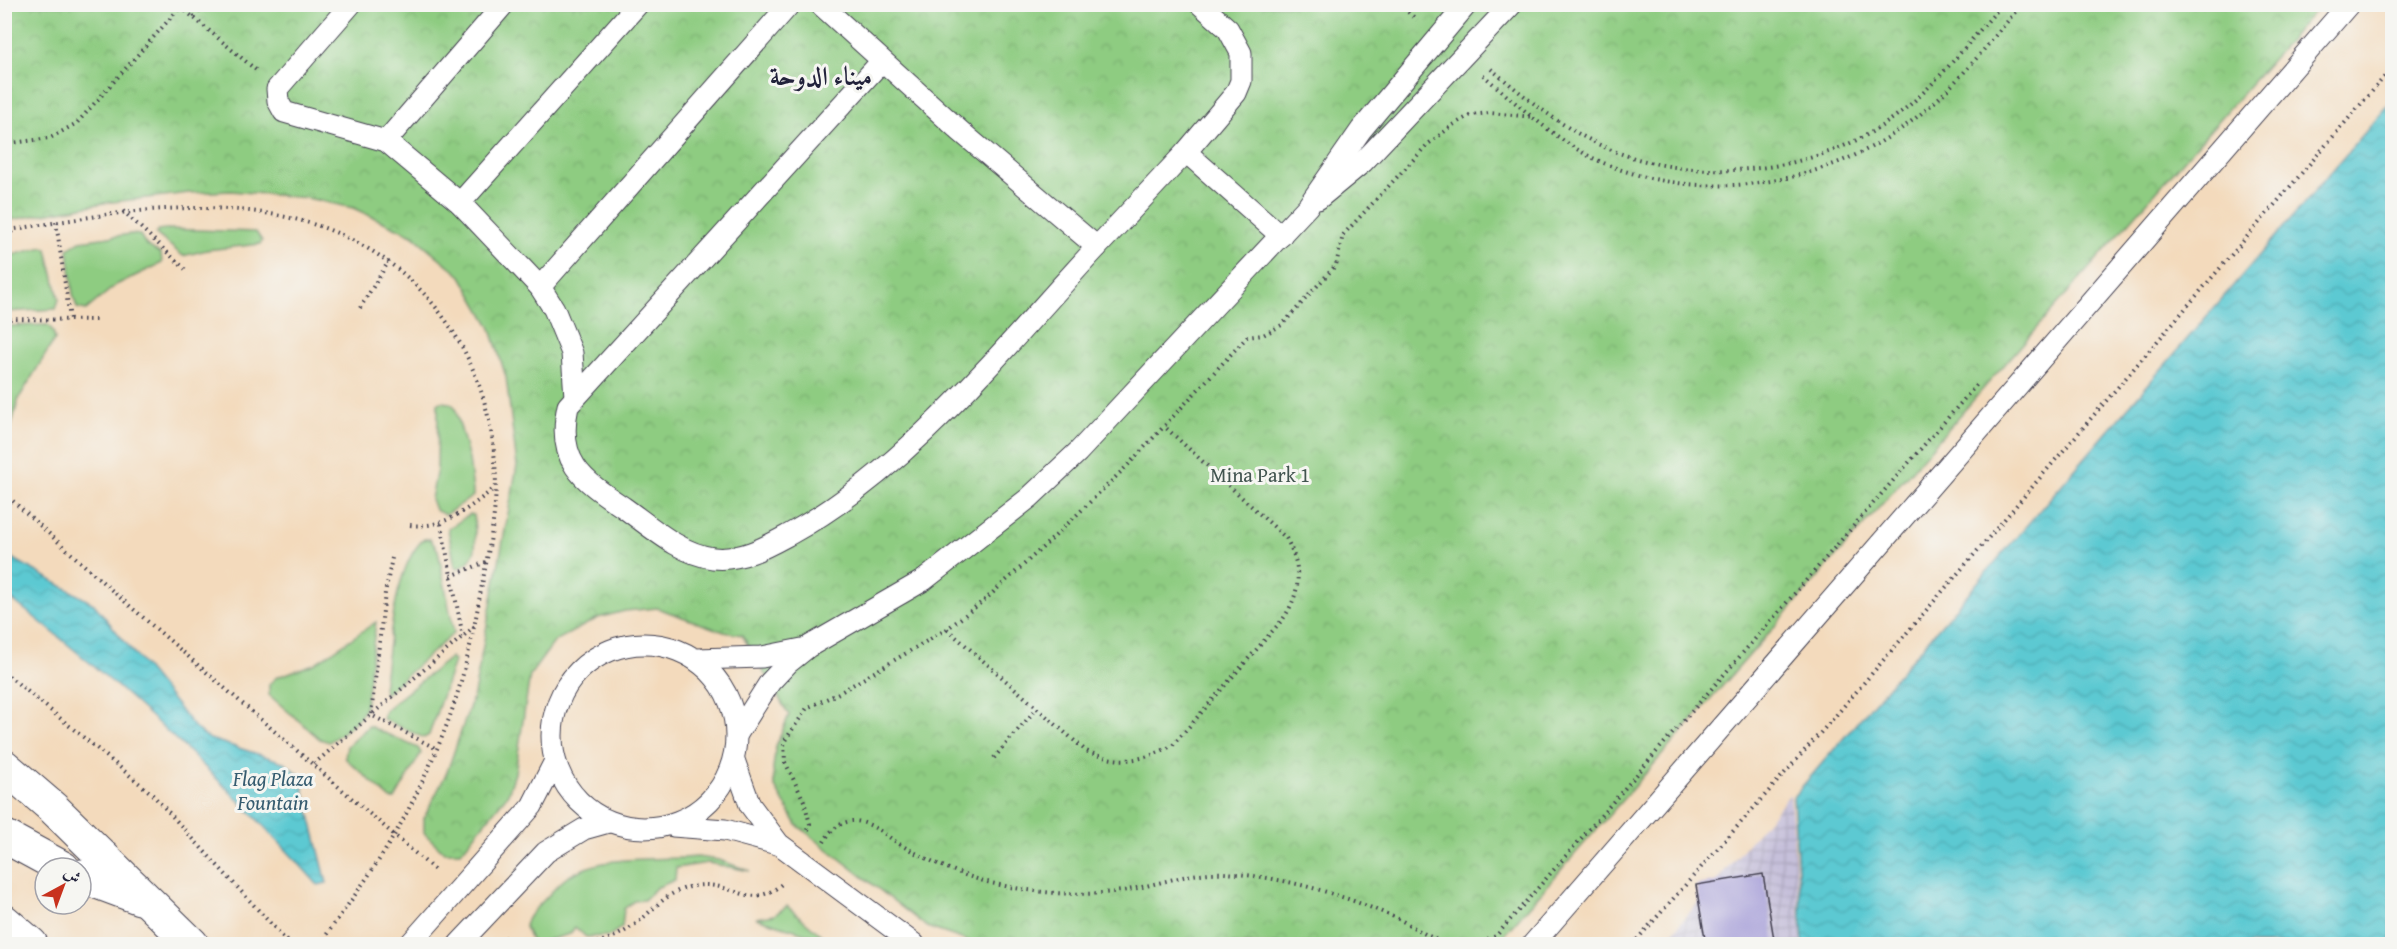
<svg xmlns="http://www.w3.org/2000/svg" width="2397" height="949" viewBox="0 0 2397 949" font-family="'Gentium Book Plus',Amiri,serif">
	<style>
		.industrial { fill: url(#industrial-grid) }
		.grass { fill: #8ecc81; stroke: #58775e; stroke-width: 1.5 }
		.park { fill: url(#park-crowns); stroke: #58775e; stroke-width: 1.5 }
		.water { fill: url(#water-waves); stroke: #3f7686; stroke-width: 1.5 }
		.building { fill: #a49cd8 }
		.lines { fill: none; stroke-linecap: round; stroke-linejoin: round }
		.service-casing { stroke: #413e4e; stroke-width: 23 }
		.trunk-casing { stroke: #413e4e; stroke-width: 35 }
		.path { stroke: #413e4e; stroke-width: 4; stroke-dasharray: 1.5 4.5; stroke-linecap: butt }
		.service { stroke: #fff; stroke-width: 21 }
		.trunk { stroke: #fff; stroke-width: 33 }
		.labels { text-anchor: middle; stroke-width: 6; stroke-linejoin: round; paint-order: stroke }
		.park-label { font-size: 20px; fill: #425550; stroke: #f6f6f2 }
		.water-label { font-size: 21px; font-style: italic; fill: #365c70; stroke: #f6f6f2 }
		.district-label { font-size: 26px; font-weight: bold; fill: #22223b; stroke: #f6f6f2 }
	</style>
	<defs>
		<pattern id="industrial-grid" width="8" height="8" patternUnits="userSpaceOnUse" patternTransform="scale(1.5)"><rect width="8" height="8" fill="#c6c0da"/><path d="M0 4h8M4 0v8" fill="none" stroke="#aaa5bc"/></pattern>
		<pattern id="park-crowns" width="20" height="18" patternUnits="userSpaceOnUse" patternTransform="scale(1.5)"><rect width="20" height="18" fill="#8ecc81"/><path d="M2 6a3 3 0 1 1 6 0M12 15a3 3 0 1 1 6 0" fill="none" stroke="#7aaf70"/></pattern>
		<pattern id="water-waves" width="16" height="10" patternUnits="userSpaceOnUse" patternTransform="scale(1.5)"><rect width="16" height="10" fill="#5cc9d2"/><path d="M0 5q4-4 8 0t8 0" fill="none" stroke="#50acb5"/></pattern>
	</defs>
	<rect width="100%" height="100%" fill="#f6f6f2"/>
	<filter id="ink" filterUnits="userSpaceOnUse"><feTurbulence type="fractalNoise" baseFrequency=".0167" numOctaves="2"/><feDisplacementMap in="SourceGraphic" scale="12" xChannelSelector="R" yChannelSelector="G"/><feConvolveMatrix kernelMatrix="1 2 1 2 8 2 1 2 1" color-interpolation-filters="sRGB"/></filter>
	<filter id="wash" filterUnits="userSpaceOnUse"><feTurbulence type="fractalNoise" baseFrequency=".008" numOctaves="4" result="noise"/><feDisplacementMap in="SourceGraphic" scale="24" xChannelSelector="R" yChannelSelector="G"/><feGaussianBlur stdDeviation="1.35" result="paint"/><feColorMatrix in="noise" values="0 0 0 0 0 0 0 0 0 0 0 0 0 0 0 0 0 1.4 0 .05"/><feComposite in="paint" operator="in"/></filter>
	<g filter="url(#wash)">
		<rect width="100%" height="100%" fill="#f3dabc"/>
		<!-- industrial -->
		<path class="industrial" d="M1790,794l12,150h-139z"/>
		<!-- grass -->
		<g class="grass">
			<path d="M166,229l90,3 6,9 -2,3 -53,6 -24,6 -27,-22 2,-4z"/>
			<path d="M131,234l9,1 6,10 15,9 1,9 -46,22 -30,25 -9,-2 -4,-13 -5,-46 12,-8z"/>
			<path d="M43,247l4,2 12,50 -3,10 -51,3v-55z"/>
			<path d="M48,325l5,6 2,8 -36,59 -14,51v-123z"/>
			<path d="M441,402l9,1 5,4 14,52 4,32v5l-28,19 -10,-5 -4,-11 6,-30 1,-65z"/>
			<path d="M470,514l4,1c0,23 9,43 -16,53l-3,-2 -7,-37z"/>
			<path d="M424,539h6l8,11 16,83 -69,61 -2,-6c6,-39 11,-124 41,-149z"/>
			<path d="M376,622l-11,86c-5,13 -24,26 -36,34l-9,-3 -51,-44v-11l8,-7 37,-13z"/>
			<path d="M451,657l3,4 -25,74 -5,3 -41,-19 2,-9z"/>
			<path d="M369,726l49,22 3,5 -26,46h-4l-46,-41 2,-12z"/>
			<path d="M697,857l22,3 31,11 -42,-8 -32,5 -1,12 -19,8 -12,12 -10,1 -10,8 -2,18 -13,9 -23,1 -11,-10 -5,7 -37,10 -8,-17c1,-10 11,-19 18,-26 7,-7 15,-17 23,-23 37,-25 89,-17 131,-21z"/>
			<path d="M787,906l40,34 -71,-22 18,-3z"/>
		</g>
		<!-- park -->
		<path class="park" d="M5,5h2315l-824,939h-520l-49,-17 -130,-102 -23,-40 -1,-17 3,-22 13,-31 -47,-80 -18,-3 -67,-24 -32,3 -27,7 -43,23 -25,34 -15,98 -7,21 -47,58h-17l-20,-19v-15l23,-46 27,-78 43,-228 -11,-89 -16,-51 -29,-50 -49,-41 -59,-27 -46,-10 -76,-7 -42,2 -85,10 -99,18z"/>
		<!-- water -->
		<g class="water">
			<path d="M2392,101v843h-589l-10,-147z"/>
			<path d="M5,554l89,50 102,125 14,10 73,23 17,13 27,108 -9,2c-95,-107 -200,-203 -313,-291z"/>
		</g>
		<g id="blocks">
			<!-- building -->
			<path class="building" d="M1763,874l12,71h-69l-10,-60z"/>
		</g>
	</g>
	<g filter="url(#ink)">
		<use href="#blocks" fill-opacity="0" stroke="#413e4e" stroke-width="1.5"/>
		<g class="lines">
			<defs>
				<g id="service">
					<path d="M351,4l-74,85 1,12 6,11 102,29 74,62 80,84 14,22 18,44 3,44"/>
					<path d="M820,4l140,127 137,116 89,-95 50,-59 5,-12v-28l-13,-24 -28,-25"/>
					<path d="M881,62l-313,344c-12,55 13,73 55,101 27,19 57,47 90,51 29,3 53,-11 77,-24 120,-66 214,-187 307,-287"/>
					<path d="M386,141l118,-137"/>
					<path d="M1186,152l95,84"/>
					<path d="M1318,199l45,-37 149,-158"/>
					<path d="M460,203l178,-199"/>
					<path d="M540,287l250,-283"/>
					<circle cx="644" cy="736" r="92"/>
					<path d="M697,659l65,-2 40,-8"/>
					<path d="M737,734l33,-52 18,-19 20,-16 116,-67 105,-82 49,-46 230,-246 53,-76 106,-126"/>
					<path d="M734,760l16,45 29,39 135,100"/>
					<path d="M673,826l52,4 52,14"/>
					<path d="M410,944l122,-138 23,-45"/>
					<path d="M459,944l87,-92 38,-23 25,-7"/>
					<path d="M1533,944l816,-940"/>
				</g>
				<g id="trunk">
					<path d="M4,766l49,42 139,136"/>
					<path d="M4,836l59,32"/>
					<path d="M81,876l59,22"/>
					<path d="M4,921l27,23"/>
				</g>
			</defs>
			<!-- service casing -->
			<use href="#service" class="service-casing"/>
			<!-- trunk casing -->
			<use href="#trunk" class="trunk-casing"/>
			<!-- path -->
			<g class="path">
				<path d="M1399,4l18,16"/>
				<path d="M1417,4l7,7"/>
				<path d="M181,7l75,63"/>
				<path d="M194,17l11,-13"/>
				<path d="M1491,69c31,25 62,52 99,71 91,48 224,38 306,-24 41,-31 72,-74 107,-112"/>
				<path d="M1483,75c33,28 66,59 104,80 101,53 238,34 326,-35 42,-32 75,-76 109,-116"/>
				<path d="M4,144l46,-6 27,-15 106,-119"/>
				<path d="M123,211l62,58"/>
				<path d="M56,222l14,97"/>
				<path d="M4,231c93,-15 182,-34 277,-15 124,24 205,122 214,247 4,44 -7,89 -15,132 -9,53 -22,107 -44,156 -12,28 -26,57 -41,83 -22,38 -50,74 -75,110"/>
				<path d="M4,242l9,-12"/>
				<path d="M360,308l29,-47"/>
				<path d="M4,319l96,1"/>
				<path d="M4,493l112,101 321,278"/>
				<path d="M441,524l22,113"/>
				<path d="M410,525c36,4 58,-17 85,-37"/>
				<path d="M392,558l-7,35 -14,122 66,34"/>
				<path d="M451,576l35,-14"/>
				<path d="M947,629l139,122c32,14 57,11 87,-6l110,-126c19,-28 19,-52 3,-81l-122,-112"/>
				<path d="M4,672l147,121 132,144 11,7"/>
				<path d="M994,758l43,-50"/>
				<path d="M314,764l161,-138"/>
				<path d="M808,830l2,-6 -6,-23 -19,-39 -1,-20 23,-34 32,-15 108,-64 40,-31 65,-59 76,-74 119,-128 16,-2 19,-10 54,-60 7,-30 84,-90 26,-20 18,-10 19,-2 44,4"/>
				<path d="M824,842c6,-12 18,-22 32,-21 18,2 32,17 47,25 28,16 57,29 88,37 43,10 86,14 130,8 35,-5 68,-20 103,-18 61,4 114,20 170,44 19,8 37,24 57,27"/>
				<path d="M504,937l9,7"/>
				<path d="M591,944c15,-3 29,-9 42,-18 21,-16 33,-35 61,-40 40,-7 55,28 90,-4"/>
				<path d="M1477,944l19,-8 483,-554"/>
				<path d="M1633,944l205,-231 554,-645"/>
			</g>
			<!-- service -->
			<use href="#service" class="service"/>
			<!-- trunk -->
			<use href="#trunk" class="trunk"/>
		</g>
	</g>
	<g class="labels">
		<!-- park labels -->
		<g class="park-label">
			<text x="1260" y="482">Mina Park 1</text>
		</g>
		<!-- water labels -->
		<g class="water-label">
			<text x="273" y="786">Flag Plaza<tspan x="273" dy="24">Fountain</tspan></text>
		</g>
		<!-- district labels -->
		<g class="district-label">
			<text x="821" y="85">ميناء الدوحة</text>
		</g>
	</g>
	<!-- margin -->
	<rect width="2397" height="949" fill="none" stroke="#f6f6f2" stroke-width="24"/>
	<!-- north arrow -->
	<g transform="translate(63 886) rotate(41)"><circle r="28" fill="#f6f6f2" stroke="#a1a1a9" stroke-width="1.5"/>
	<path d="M0-4.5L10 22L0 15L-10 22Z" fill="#c8321e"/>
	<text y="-9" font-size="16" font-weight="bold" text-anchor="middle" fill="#22223b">ش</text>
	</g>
</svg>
